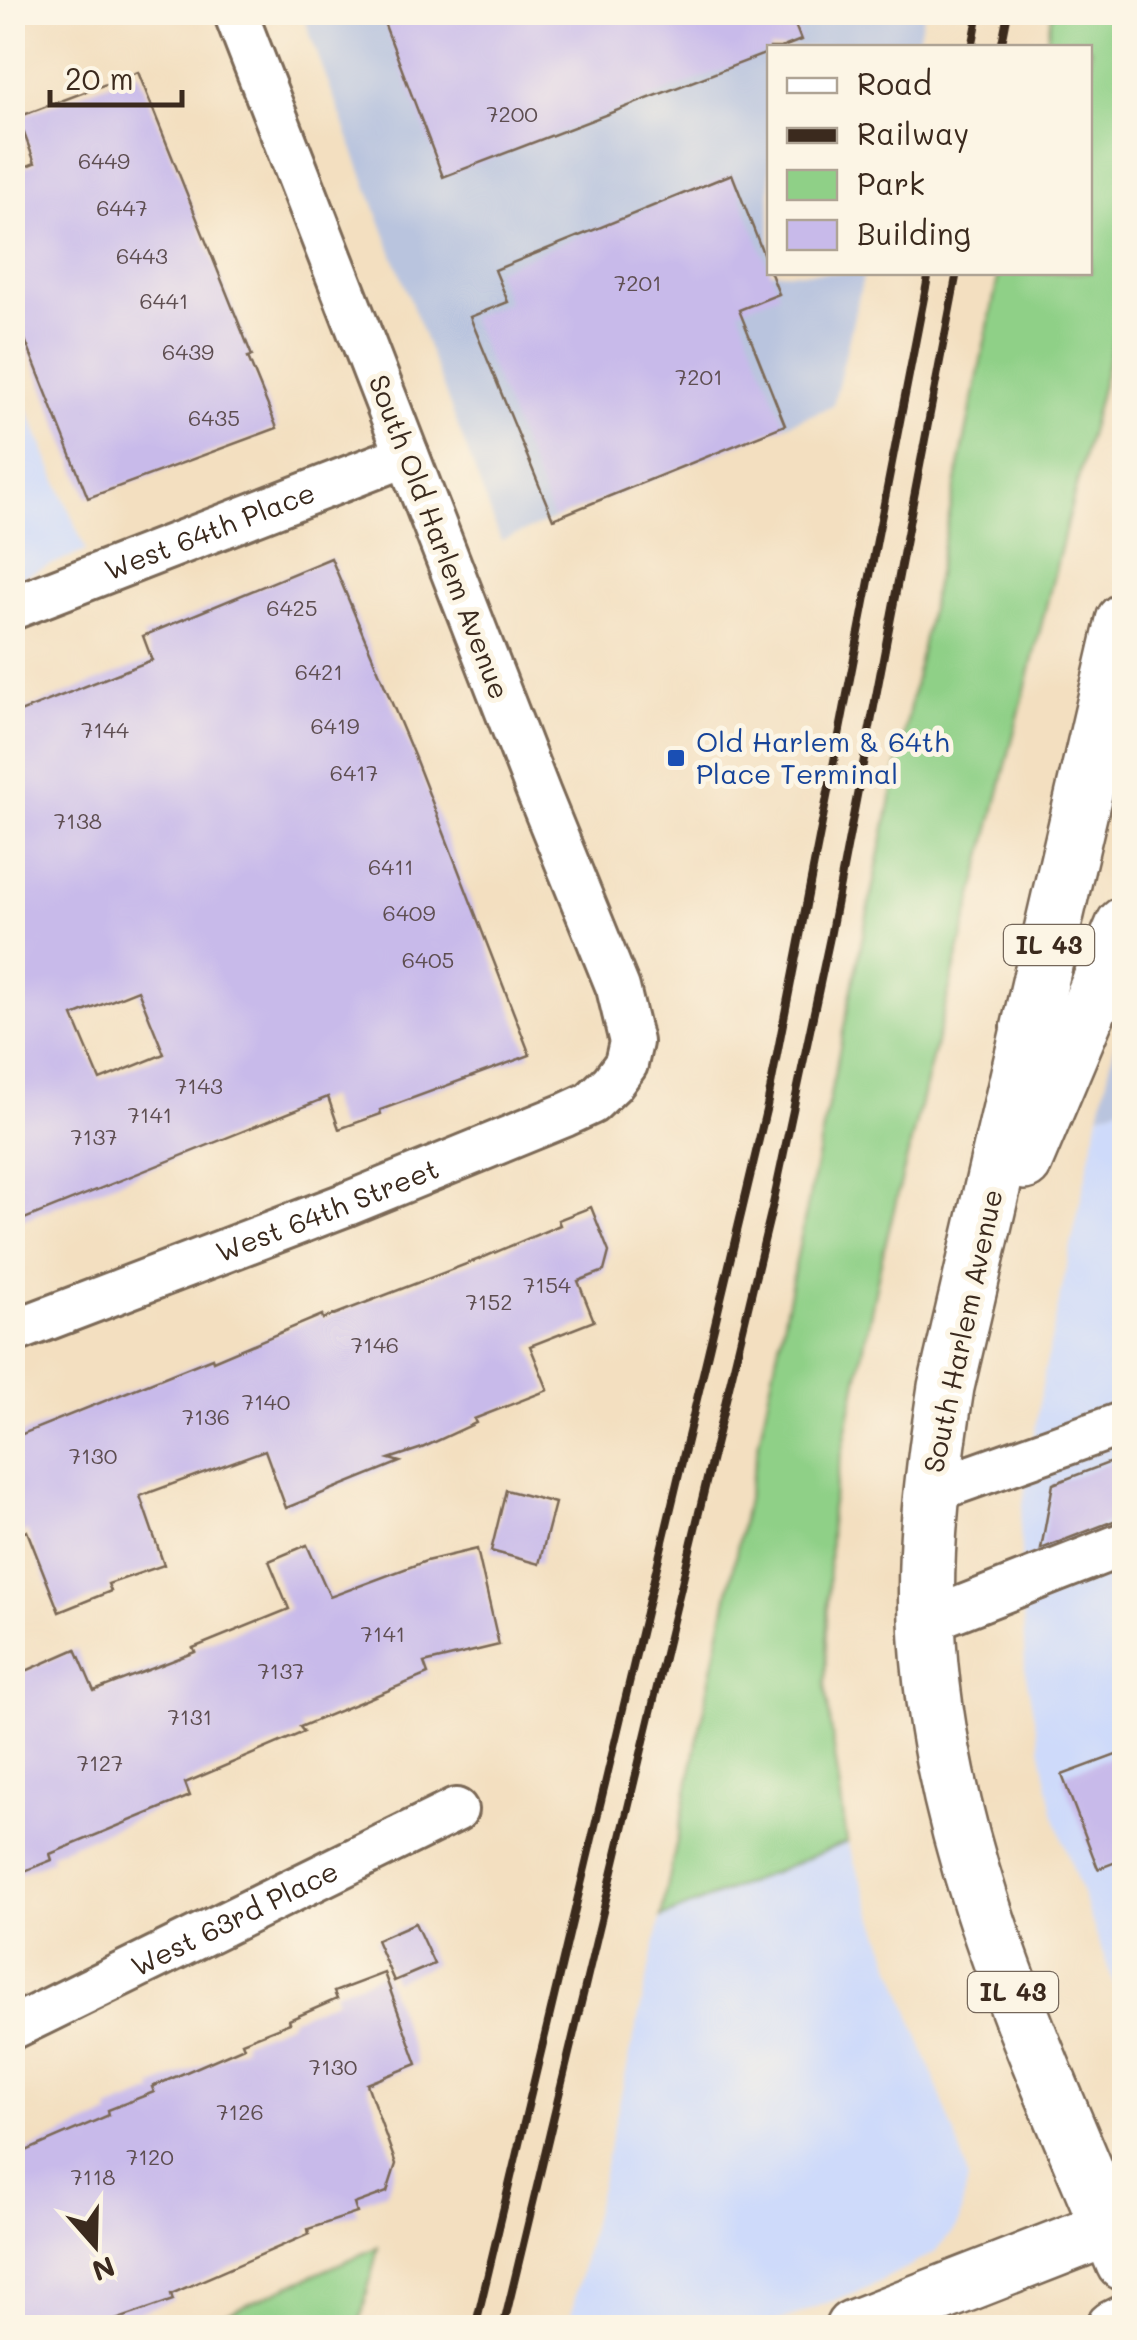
<svg xmlns="http://www.w3.org/2000/svg" width="1137" height="2340" viewBox="0 0 1137 2340" font-family="Mali,sans-serif">
	<style>
		.built { fill: #cedafa }
		.industrial { fill: #b9c4de }
		.green { fill: #8fd087; stroke: #657d52; stroke-width: 2.5 }
		.building { fill: #c8baea; fill-rule: evenodd }
		.lines { fill: none; stroke-linecap: round; stroke-linejoin: round }
		.minor-casing { stroke: #7b6957; stroke-width: 48 }
		.secondary-casing { stroke: #7b6957; stroke-width: 60 }
		.primary-casing { stroke: #7b6957; stroke-width: 60 }
		.minor { stroke: #fff; stroke-width: 42 }
		.secondary { stroke: #fff; stroke-width: 55 }
		.primary { stroke: #fff; stroke-width: 55 }
		.rail { stroke: #3b2a1e; stroke-width: 8 }
		.transit-dot { fill: #1a4fb4; stroke: #fcf5e5; stroke-width: 4 }
		.labels { text-anchor: middle; stroke-width: 10; stroke-linejoin: round; paint-order: stroke }
		.number-label { font-size: 22px; fill: #5e4e51 }
		.shield { fill: #fcf5e5; stroke: #75675a; stroke-width: 2.5 }
		.shield-label { font-size: 25px; font-weight: bold; fill: #3b2a1e }
		.street-label { font-size: 28px; fill: #3b2a1e; stroke: #fcf5e5 }
		.transit-label { font-size: 28px; fill: #164399; stroke: #fcf5e5; text-anchor: start }
	</style>
	<rect width="100%" height="100%" fill="#fcf5e5"/>
	<filter id="ink" filterUnits="userSpaceOnUse"><feTurbulence type="fractalNoise" baseFrequency=".01" numOctaves="2"/><feDisplacementMap in="SourceGraphic" scale="20" xChannelSelector="R" yChannelSelector="G"/><feConvolveMatrix kernelMatrix="1 2 1 2 8 2 1 2 1" color-interpolation-filters="sRGB"/></filter>
	<filter id="wash" filterUnits="userSpaceOnUse"><feTurbulence type="fractalNoise" baseFrequency=".0048" numOctaves="4" result="noise"/><feDisplacementMap in="SourceGraphic" scale="40" xChannelSelector="R" yChannelSelector="G"/><feGaussianBlur stdDeviation="2.25" result="paint"/><feColorMatrix in="noise" values="0 0 0 0 0 0 0 0 0 0 0 0 0 0 0 0 0 1.4 0 .05"/><feComposite in="paint" operator="in"/></filter>
	<g filter="url(#wash)">
		<rect width="100%" height="100%" fill="#f3dfc0"/>
		<!-- built -->
		<g class="built">
			<path d="M12,371l74,180 -73,29h-1z"/>
			<path d="M1124,1104v909l-71,-201 -28,-141 -5,-149 24,-149 55,-259z"/>
			<path d="M847,1842l114,309 7,29 -10,46 -24,27 -65,34 -105,40 -196,1 93,-410z"/>
		</g>
		<!-- industrial -->
		<g class="industrial">
			<path d="M302,13h622l-8,34 -146,1v224l94,1 -31,133 -332,135z"/>
			<path d="M1124,1004v100l-25,10z"/>
		</g>
		<!-- green -->
		<g class="green">
			<path d="M1052,13h72v284l-242,960 -51,251 -6,176 22,158 -186,76 338,-1645 91,-1v-224l-45,-1z"/>
			<path d="M378,2247l-19,80h-164z"/>
		</g>
		<g id="blocks">
			<!-- building -->
			<g class="building">
				<path d="M380,12h410l11,28 -20,8h-11v4l-327,125z"/>
				<path d="M138,72l114,284 -4,1 29,71 -189,70 -76,-191v-135l23,-9 -17,-46z"/>
				<path d="M732,174l47,120 -40,16 46,115 -232,94 -83,-202 38,-15 -13,-32z"/>
				<path d="M331,558l84,200 115,297 -150,55 1,4 -42,15 -11,-32 -316,127v-509l140,-55 -9,-24zM138,990l26,64 -64,26 -27,-64z"/>
				<path d="M591,1207l18,45 -5,19 -26,10 16,40 -64,25 18,44 -74,29 2,4 -54,25 -33,11 11,3 -114,46 -21,-58 -125,46 24,69 -56,19 3,7 -52,21 -32,-81 -15,6v-99l200,-80 1,3 109,-46 1,4 159,-61 78,-33 -2,-5z"/>
				<path d="M1124,1457v60l-83,32 12,-65z"/>
				<path d="M506,1490l49,13 -16,61 -48,-13z"/>
				<path d="M307,1545l23,52 96,-36 51,-12 22,96 -75,18 4,11 -128,53 4,5 -119,51 5,13 -140,58 2,6 -40,16v-199l64,-28 18,42 101,-39 -2,-4 96,-39 -20,-48z"/>
				<path d="M1124,1752v107l-26,10 -36,-94z"/>
				<path d="M415,1923l19,41 -40,17 -18,-41z"/>
				<path d="M384,1973l33,91 -50,20 29,80 -9,28 -33,12 3,9 -49,16 1,5 -138,60 2,6 -80,28h-81v-171l97,-42 -1,-5 46,-18 -2,-5 92,-40 -2,-5 48,-19 -1,-3 48,-21 -3,-7z"/>
			</g>
		</g>
	</g>
	<g filter="url(#ink)">
		<use href="#blocks" fill-opacity="0" stroke="#7b6957" stroke-width="2.5"/>
		<g class="lines">
			<defs>
				<g id="minor">
					<path id="s1" d="M12,608l395,-153"/>
					<path id="s2" d="M12,1332l335,-128 218,-89 26,-12 21,-20 14,-19 5,-22 -13,-54 -79,-194 -304,-782"/>
					<path d="M930,1492l194,-69"/>
					<path d="M927,1621l197,-77"/>
					<path id="s3" d="M12,2028l444,-218"/>
				</g>
				<g id="secondary">
					<path d="M853,2328l271,-106"/>
					<path d="M1114,2328l10,-5"/>
				</g>
				<g id="primary">
					<path d="M1124,621l-178,766c-12,78 -22,155 -19,234 9,227 112,436 197,642"/>
					<path d="M1024,1162l100,-237"/>
				</g>
			</defs>
			<!-- minor casing -->
			<use href="#minor" class="minor-casing"/>
			<!-- secondary casing -->
			<use href="#secondary" class="secondary-casing"/>
			<!-- primary casing -->
			<use href="#primary" class="primary-casing"/>
			<!-- minor -->
			<use href="#minor" class="minor"/>
			<!-- secondary -->
			<use href="#secondary" class="secondary"/>
			<!-- primary -->
			<use href="#primary" class="primary"/>
			<!-- rail -->
			<g class="rail">
				<path d="M972,48l7,-36"/>
				<path d="M1001,48l7,-36"/>
				<path d="M475,2328l292,-1222 162,-834"/>
				<path d="M503,2328l270,-1124 57,-267 127,-665"/>
			</g>
		</g>
	</g>
	<!-- markers -->
	<rect class="transit-dot" x="666" y="748" width="20" height="20" rx="5"/>
	<g class="labels">
		<!-- number labels -->
		<g class="number-label">
			<text x="512" y="122">7200</text>
			<text x="104" y="169">6449</text>
			<text x="122" y="216">6447</text>
			<text x="142" y="264">6443</text>
			<text x="638" y="291">7201</text>
			<text x="164" y="309">6441</text>
			<text x="188" y="360">6439</text>
			<text x="699" y="385">7201</text>
			<text x="214" y="426">6435</text>
			<text x="292" y="616">6425</text>
			<text x="319" y="680">6421</text>
			<text x="335" y="734">6419</text>
			<text x="105" y="738">7144</text>
			<text x="354" y="781">6417</text>
			<text x="78" y="829">7138</text>
			<text x="391" y="875">6411</text>
			<text x="409" y="921">6409</text>
			<text x="428" y="968">6405</text>
			<text x="199" y="1094">7143</text>
			<text x="150" y="1123">7141</text>
			<text x="94" y="1145">7137</text>
			<text x="547" y="1293">7154</text>
			<text x="489" y="1310">7152</text>
			<text x="375" y="1353">7146</text>
			<text x="266" y="1410">7140</text>
			<text x="206" y="1425">7136</text>
			<text x="93" y="1464">7130</text>
			<text x="383" y="1642">7141</text>
			<text x="281" y="1679">7137</text>
			<text x="190" y="1725">7131</text>
			<text x="100" y="1771">7127</text>
			<text x="333" y="2075">7130</text>
			<text x="240" y="2120">7126</text>
			<text x="150" y="2165">7120</text>
			<text x="93" y="2185">7118</text>
		</g>
		<!-- shield labels -->
		<g class="shield">
			<rect x="1004" y="925" width="90" height="40" rx="8"/>
			<rect x="968" y="1972" width="90" height="40" rx="8"/>
		</g>
		<g class="shield-label">
			<text x="1049" y="954">IL 43</text>
			<text x="1013" y="2001">IL 43</text>
		</g>
		<!-- street labels -->
		<g class="street-label">
			<text dy="10" stroke="none"><textPath href="#s1" startOffset="212">West 64th Place</textPath></text>
			<text transform="translate(439 537) rotate(69)" y="10">South Old Harlem Avenue</text>
			<text dy="10" stroke="none"><textPath href="#s2" startOffset="338">West 64th Street</textPath></text>
			<text transform="translate(963 1331) rotate(-78)" y="10">South Harlem Avenue</text>
			<text dy="10" stroke="none"><textPath href="#s3" startOffset="248">West 63rd Place</textPath></text>
		</g>
		<!-- transit labels -->
		<g class="transit-label">
			<text x="696" y="752">Old Harlem &amp; 64th<tspan x="696" dy="32">Place Terminal</tspan></text>
		</g>
	</g>
	<!-- margin -->
	<rect width="1137" height="2340" fill="none" stroke="#fcf5e5" stroke-width="50"/>
	<!-- legend -->
	<rect x="767" y="45" width="325" height="230" fill="#fcf5e5" stroke="#afa495" stroke-width="2.5"/>
	<rect x="787" y="78" width="50" height="15" fill="#ffffff" stroke="#afa495" stroke-width="2.5"/>
	<text x="857" y="95" font-size="30" fill="#3b2a1e">Road</text>
	<rect x="787" y="128" width="50" height="15" fill="#3b2a1e" stroke="#afa495" stroke-width="2.5"/>
	<text x="857" y="145" font-size="30" fill="#3b2a1e">Railway</text>
	<rect x="787" y="170" width="50" height="30" fill="#8fd087" stroke="#afa495" stroke-width="2.5"/>
	<text x="857" y="195" font-size="30" fill="#3b2a1e">Park</text>
	<rect x="787" y="220" width="50" height="30" fill="#c8baea" stroke="#afa495" stroke-width="2.5"/>
	<text x="857" y="245" font-size="30" fill="#3b2a1e">Building</text>
	<!-- north arrow -->
	<g transform="translate(95 2245) rotate(160)" stroke="#fcf5e5" stroke-width="8" paint-order="stroke">
	<path d="M0-8L18 38L0 25L-18 38Z" fill="#3b2a1e"/>
	<text y="-15" font-size="28" font-weight="bold" text-anchor="middle" fill="#3b2a1e">N</text>
	</g>
	<!-- scale -->
	<path d="M50 90v15h132v-15" fill="none" stroke="#3b2a1e" stroke-width="5"/>
	<text x="65" y="90" font-size="30" fill="#3b2a1e" stroke="#fcf5e5" stroke-width="8" paint-order="stroke">20 m</text>
</svg>
